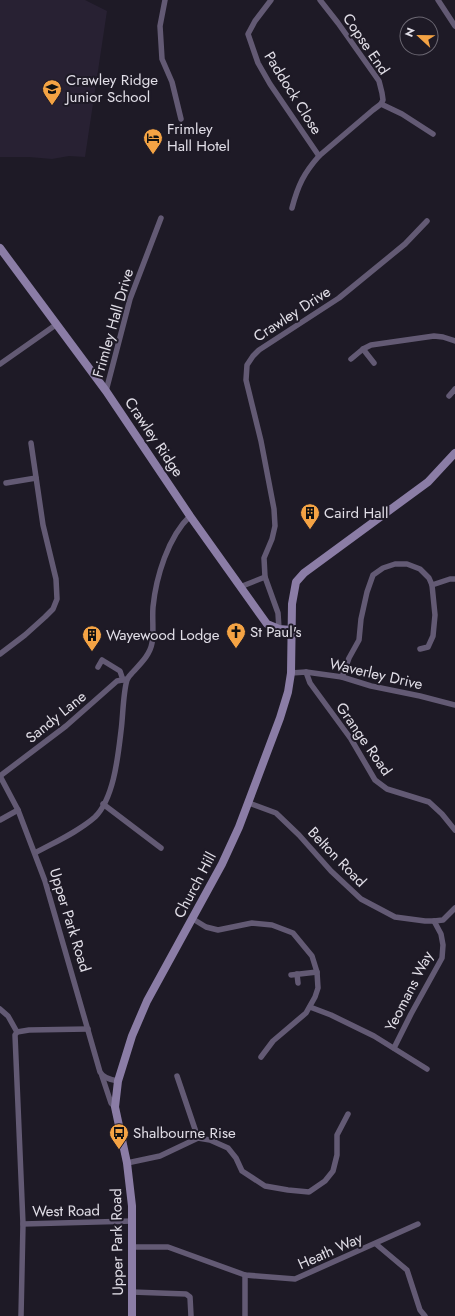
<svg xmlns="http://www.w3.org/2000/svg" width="455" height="1316" viewBox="0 0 455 1316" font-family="Jost,sans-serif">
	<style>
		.built { fill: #282133 }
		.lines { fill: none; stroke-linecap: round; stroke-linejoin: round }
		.street { stroke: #635a74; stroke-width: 5.5 }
		.secondary { stroke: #8b7da6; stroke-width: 8 }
		.labels { text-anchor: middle; stroke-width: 4; stroke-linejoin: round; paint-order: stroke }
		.street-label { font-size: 15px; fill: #e1dee7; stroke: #1e1a26 }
		.poi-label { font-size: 15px; fill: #e1dee7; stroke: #1e1a26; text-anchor: start }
	</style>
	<rect width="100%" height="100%" fill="#1e1a26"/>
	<!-- built -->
	<path class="built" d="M0,0h85l22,11 -22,146 -16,-1 -17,3 -23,-2h-29z"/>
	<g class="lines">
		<!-- street -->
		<g class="street">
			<path d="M165,0l-5,26 2,33 10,23 9,37"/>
			<path d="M271,0l-16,21 -7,13 10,29 12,21 49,72"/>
			<path d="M320,0l18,23 41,58 3,12 1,7 -2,4"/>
			<path d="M438,0l17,26"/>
			<path d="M292,208c6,-23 12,-35 27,-52l54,-46 8,-6 21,10 31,20"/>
			<path d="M363,349l11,14"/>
			<path d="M351,359l12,-10 8,-4 63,-9 9,1 12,4"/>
			<path d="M0,364l57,-40"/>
			<path d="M106,391l24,-92 31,-81"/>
			<path d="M449,396l6,-7"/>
			<path d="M6,483l30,-5"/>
			<path d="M432,585l18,-6h5"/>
			<path d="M240,587l25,-10"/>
			<path d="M279,629l-1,-16 -13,-36 -1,-19 8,-19 3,-13 -1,-17 -13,-68 -15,-61 1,-15 6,-9 6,-6 80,-52 66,-54 22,-23"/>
			<path d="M0,654l25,-19 20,-18 8,-8 4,-10 -1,-20 -13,-54 -12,-82"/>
			<path d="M98,667l4,-7 18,11 3,9"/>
			<path d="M306,672l4,11 41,56 24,41 12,9 42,13 13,12 13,16"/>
			<path d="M291,673l15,-1 36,5 29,9 49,10 35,9"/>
			<path d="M342,677l7,-19 10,-18 2,-21 6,-27 6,-17 10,-7 12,-4h12l13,5 9,9 3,7 3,30 -2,21 -5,11 -8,2"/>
			<path d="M0,776l18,34 27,71 55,191c3,6 11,8 18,9"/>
			<path d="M0,776l66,-50 51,-45 10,-2"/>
			<path d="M249,803l27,10 23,22 32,36 30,28 34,18 30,4h9l9,-1 12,-12"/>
			<path d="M103,804l58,44"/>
			<path d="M0,820l18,-10"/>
			<path d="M35,853c20,-11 43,-21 60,-36 19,-19 23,-61 26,-86 2,-14 2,-38 6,-51 1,-3 3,-5 5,-7 8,-9 18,-18 20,-30 2,-12 0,-24 1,-36 3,-30 15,-70 37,-91"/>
			<path d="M193,919l13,8 12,3 34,-7 20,2 21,8 19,23 5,16 1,16 -3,9 -9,16 -33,28 -12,16"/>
			<path d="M297,974l1,9"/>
			<path d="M291,975l26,-3"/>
			<path d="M310,1007l21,8 43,21 53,33"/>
			<path d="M0,1009l8,7 9,16"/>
			<path d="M394,1048l17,-34 31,-56 1,-13 -2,-11 -7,-13"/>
			<path d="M102,1076l9,27 4,4"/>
			<path d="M177,1076l21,62"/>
			<path d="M127,1163l33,-7 38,-18 12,2 18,8 8,10 6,13 23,15 23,4 21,2 16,-11 8,-10 4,-16v-20l11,-21"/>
			<path d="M23,1224l110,-3"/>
			<path d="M376,1244l31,26 13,40 5,6"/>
			<path d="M133,1247h35l77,28 50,4 123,-55"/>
			<path d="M245,1275v41"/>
			<path d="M132,1292l54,2 4,3 1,19"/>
			<path d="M21,1316l2,-92 -8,-189 2,-3 12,-2 59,-1"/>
		</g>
		<!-- secondary -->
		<g class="secondary">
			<path d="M0,248l106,143 84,125 77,108 12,5 12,1"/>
			<path d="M132,1316v-110l-5,-43 -12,-56 3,-26 14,-45 15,-35 75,-137 17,-37 41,-109 8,-26 3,-19 1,-69 4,-22 8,-9 124,-91 27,-29"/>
		</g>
	</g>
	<!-- icons -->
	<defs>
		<symbol id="school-pin" viewBox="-11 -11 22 30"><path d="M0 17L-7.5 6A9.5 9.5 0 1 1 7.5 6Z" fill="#f4a344" stroke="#1e1a26"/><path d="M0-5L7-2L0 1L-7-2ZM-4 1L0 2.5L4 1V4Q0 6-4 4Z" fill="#111"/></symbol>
		<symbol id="hotel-pin" viewBox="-11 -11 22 30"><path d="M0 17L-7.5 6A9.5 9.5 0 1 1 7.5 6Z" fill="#f4a344" stroke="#1e1a26"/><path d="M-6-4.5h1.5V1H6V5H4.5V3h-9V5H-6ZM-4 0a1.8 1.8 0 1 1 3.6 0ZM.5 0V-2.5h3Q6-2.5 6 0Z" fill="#111"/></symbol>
		<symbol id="building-pin" viewBox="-11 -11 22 30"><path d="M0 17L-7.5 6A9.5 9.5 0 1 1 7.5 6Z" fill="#f4a344" stroke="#1e1a26"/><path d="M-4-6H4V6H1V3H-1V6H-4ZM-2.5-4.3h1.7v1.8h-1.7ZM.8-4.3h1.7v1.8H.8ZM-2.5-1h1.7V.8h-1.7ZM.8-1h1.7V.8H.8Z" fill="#111"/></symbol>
		<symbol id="church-pin" viewBox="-11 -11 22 30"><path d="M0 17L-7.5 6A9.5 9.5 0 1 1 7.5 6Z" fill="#f4a344" stroke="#1e1a26"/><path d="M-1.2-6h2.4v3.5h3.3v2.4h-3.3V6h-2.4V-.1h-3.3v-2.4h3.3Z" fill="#111"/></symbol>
		<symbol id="bus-pin" viewBox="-11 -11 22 30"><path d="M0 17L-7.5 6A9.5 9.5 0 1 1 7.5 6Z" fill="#f4a344" stroke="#1e1a26"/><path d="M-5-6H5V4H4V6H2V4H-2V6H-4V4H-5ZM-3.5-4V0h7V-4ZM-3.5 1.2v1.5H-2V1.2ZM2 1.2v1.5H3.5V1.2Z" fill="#111"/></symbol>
	</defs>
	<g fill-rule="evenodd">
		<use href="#school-pin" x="41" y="78" width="22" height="30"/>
		<use href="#hotel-pin" x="142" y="127" width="22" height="30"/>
		<use href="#building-pin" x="299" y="502" width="22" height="30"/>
		<use href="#church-pin" x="225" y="621" width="22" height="30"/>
		<use href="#building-pin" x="81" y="624" width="22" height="30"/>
		<use href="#bus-pin" x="108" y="1122" width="22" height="30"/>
	</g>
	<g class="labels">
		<!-- street labels -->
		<g class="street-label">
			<text transform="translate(366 44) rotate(56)" y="5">Copse End</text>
			<text transform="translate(293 93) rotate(58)" y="5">Paddock Close</text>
			<text transform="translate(292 314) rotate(-33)" y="5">Crawley Drive</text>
			<text transform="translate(113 323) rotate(-74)" y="5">Frimley Hall Drive</text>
			<text transform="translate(154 437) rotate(56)" y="5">Crawley Ridge</text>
			<text transform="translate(376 674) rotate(13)" y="5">Waverley Drive</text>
			<text transform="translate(56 717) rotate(-39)" y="5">Sandy Lane</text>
			<text transform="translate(364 739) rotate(55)" y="5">Grange Road</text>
			<text transform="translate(337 857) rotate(46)" y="5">Belton Road</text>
			<text transform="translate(195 885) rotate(-62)" y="5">Church Hill</text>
			<text transform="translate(70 920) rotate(73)" y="5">Upper Park Road</text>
			<text transform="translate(409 991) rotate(-63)" y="5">Yeomans Way</text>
			<text transform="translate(66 1211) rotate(-1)" y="5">West Road</text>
			<text transform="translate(117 1242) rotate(-91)" y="5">Upper Park Road</text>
			<text transform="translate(330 1251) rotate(-24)" y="5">Heath Way</text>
		</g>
		<!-- poi labels -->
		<g class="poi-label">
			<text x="66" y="85">Crawley Ridge<tspan x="66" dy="17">Junior School</tspan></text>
			<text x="167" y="134">Frimley<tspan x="167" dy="17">Hall Hotel</tspan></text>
			<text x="324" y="518">Caird Hall</text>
			<text x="250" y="637">St Paul's</text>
			<text x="106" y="640">Wayewood Lodge</text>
			<text x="133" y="1138">Shalbourne Rise</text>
		</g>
	</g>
	<!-- north arrow -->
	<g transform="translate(419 36) rotate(292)"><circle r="19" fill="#1e1a26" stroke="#6c6873"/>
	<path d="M0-3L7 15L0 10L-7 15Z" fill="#f4a344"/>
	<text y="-6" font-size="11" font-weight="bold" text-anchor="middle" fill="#e1dee7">N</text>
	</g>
</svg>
